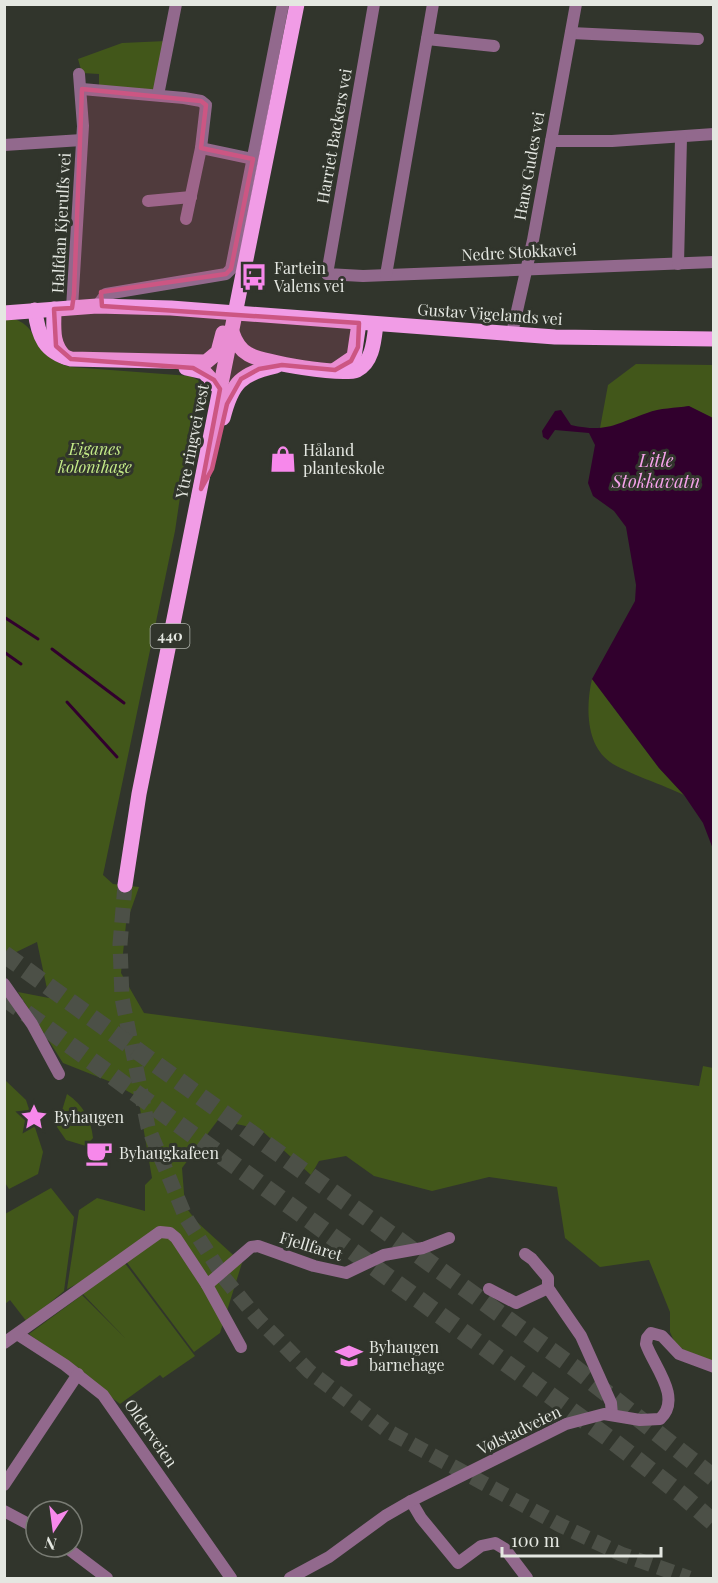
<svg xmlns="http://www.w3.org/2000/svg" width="718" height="1583" viewBox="0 0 718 1583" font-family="'Playfair Display',serif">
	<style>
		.green { fill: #42571a }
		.water { fill: #31002d }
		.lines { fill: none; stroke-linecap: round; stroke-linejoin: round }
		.stream { stroke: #31002d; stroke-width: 3 }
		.major-tunnel { stroke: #4c5047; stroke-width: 15; stroke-dasharray: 15 8; stroke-linecap: butt }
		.highway-tunnel { stroke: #4c5047; stroke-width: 18; stroke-dasharray: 18 9; stroke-linecap: butt }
		.minor { stroke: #92698d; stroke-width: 12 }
		.major { stroke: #f19ce6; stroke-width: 15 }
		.marked { fill: #cc5683; fill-opacity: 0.2; stroke: #cc5683; stroke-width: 4.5; stroke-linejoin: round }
		.labels { text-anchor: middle; stroke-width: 6; stroke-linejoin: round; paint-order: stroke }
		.shield { fill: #31352c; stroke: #aeb2ab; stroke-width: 1.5 }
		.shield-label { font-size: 15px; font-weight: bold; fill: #e4e7e1 }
		.street-label { font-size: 16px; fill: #e4e7e1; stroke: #31352c }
		.poi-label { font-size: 16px; fill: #e4e7e1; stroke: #31352c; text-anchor: start }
		.park-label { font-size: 16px; font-style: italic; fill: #c5ec89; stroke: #31352c }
		.water-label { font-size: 18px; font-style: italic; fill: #f5a2ea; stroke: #31352c }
	</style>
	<rect width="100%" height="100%" fill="#31352c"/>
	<!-- green -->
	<g class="green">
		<path d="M166,41l-9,45 -8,6 -50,-5v-13l-17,-1 -4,-14 44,-16z"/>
		<path d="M10,318c33,7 19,38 61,49l119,9 8,4 5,9 -17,68 -11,74 -72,344 10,9 26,3 -13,37 -5,49 23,40 555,73 4,-20 10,2v293l-29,-11 -9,-7 -5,-11v-20l-21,-52 -49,7 -35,-29 -8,-51 -68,-10 -57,14 -58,-15 -28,-20 -27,5 -8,14 -51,-46 -42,-9 -36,48 3,38 12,16 45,41 -22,70 -26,19 -69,-92 -1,2 71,94 -32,22 -3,-3 -40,29 -91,-70 53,-39 44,44 -45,-47 37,-28 -51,25 12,-79 18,-12 48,13v-26l7,-7 -14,-81 -27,-15 -48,-19 -45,-71 31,6 -12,-56 -29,14 -3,-1 -1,-636z"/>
		<path d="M636,364l77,1v53l-25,-12 -81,23 -7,-1 8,-43z"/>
		<path d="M592,679l67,89 25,27c-18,-9 -60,-23 -74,-33 -25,-18 -24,-57 -18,-83z"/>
		<path d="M5,1080l21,20 17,52 -5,22 -29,15 -5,-8z"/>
		<path d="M67,1094c16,11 24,25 26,44l-7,8 -20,-6 -9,-13z"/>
		<path d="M51,1188l23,29 -10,74 -37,31 -17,-22 -5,4v-90z"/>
	</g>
	<!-- water -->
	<path class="water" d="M689,406l24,12v431l-10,-26 -19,-28 -25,-27 -67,-89 43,-78 1,-16 -10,-58 -12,-16 -21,-15 -5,-13 7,-38 -6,-12 -34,-3 -7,10 -5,-3 -1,-6 13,-20 6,-1 10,15c36,8 44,-1 76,-12 13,-5 28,-5 42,-7z"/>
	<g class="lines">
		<!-- stream -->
		<g class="stream">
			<path d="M4,617l34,22"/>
			<path d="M52,649l72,54"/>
			<path d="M4,652l17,12"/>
			<path d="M67,702l50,55"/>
		</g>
		<!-- major-tunnel -->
		<path class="major-tunnel" d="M125,885l-5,59 2,54 26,129 38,91 39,61 32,39 52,53 77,59 174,95 61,29 68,24"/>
		<!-- highway-tunnel -->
		<g class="highway-tunnel">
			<path d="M4,954l572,415 138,109"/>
			<path d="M4,997l610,445 68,53 32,28"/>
		</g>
		<!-- minor -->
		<g class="minor">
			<path d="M374,4l-47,270 36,2 351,-14"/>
			<path d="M571,33l127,6"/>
			<path d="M427,39l67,7"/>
			<path d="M82,89l102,9 17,3 5,4 -5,43 -15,71"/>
			<path d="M158,95l18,-91"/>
			<path d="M551,141h61l102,-7"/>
			<path d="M4,145l78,-5"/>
			<path d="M201,148l52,11"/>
			<path d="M148,201l43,-4"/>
			<path d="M678,264l3,-126"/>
			<path d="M386,275l47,-271"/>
			<path d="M97,306l9,-12 120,-20 5,-5 52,-265"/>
			<path d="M72,308l11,-182 -4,-52"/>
			<path d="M512,333l21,-93 43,-236"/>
			<path d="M4,984l28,40 27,50"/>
			<path d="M525,1254l7,5 16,19v10l33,48 30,67 1,12"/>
			<path d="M207,1285l34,62"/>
			<path d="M489,1289l27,14 32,-15"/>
			<path d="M17,1334l48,31 38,30 128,183"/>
			<path d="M4,1343l156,-111 10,1 6,5 31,47 44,-38 7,-1 56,20 32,7 38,-18 39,-7 26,-10"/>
			<path d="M4,1485l74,-111"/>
			<path d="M411,1501l10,17 37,45 23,-17 14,-3 10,6 22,29"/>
			<path d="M4,1511l32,17"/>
			<path d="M66,1547l41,31"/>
			<path d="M290,1578l39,-21 56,-41 26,-15 155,-77 38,-10 36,6 20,-1c23,-21 -7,-54 -14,-75l1,-6 4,-5 11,3 17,18 35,13"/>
		</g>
		<!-- major -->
		<g class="major">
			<path d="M54,309c0,18 -3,35 11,48"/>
			<path d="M35,310c3,27 10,42 36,49l135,3 12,-10 5,-19"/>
			<path d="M4,313l93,-7 74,2 384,29 159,2"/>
			<path d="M232,332c3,9 7,17 16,22 15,9 95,22 109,16 16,-8 17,-30 19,-46"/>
			<path d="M186,368l18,4 16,17"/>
			<path d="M335,370l19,-13 5,-34"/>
			<path d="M223,418c9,-36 18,-44 53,-52"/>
			<path d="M125,885l14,-91 158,-790"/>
		</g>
	</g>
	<!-- marked area -->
	<path class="marked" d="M82,89l119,12 5,4 -5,43 52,11 -22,110 -5,5 -125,18 1,14 257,17 -1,24 -7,14 -16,9 -53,-5 -23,4 -18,10 -14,25 -15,65 -11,20 19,-100 -6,-9 -21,-12 -122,-9 -15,-13 -2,-37 18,-1 2,-14z"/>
	<!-- icons -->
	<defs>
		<symbol id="bus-bare" viewBox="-9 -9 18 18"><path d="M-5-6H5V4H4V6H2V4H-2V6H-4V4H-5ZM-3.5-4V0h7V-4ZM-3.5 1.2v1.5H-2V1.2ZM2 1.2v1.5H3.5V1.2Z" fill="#f788eb" stroke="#31352c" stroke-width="2.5" paint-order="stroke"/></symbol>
		<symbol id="shop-bare" viewBox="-9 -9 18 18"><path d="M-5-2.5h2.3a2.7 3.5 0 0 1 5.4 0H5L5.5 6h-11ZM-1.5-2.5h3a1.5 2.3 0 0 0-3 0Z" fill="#f788eb" stroke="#31352c" stroke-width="2.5" paint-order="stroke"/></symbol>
		<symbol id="sight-bare" viewBox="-9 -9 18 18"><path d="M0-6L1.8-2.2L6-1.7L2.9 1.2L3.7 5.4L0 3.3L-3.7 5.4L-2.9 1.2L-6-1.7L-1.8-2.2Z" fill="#f788eb" stroke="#31352c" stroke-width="2.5" paint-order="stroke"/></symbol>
		<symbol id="cafe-bare" viewBox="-9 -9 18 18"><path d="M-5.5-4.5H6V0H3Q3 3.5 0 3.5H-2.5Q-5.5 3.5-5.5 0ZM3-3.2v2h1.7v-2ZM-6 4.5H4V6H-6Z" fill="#f788eb" stroke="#31352c" stroke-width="2.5" paint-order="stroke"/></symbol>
		<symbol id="school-bare" viewBox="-9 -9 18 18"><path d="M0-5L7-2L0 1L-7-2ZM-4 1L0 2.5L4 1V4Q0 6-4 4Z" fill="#f788eb" stroke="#31352c" stroke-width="2.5" paint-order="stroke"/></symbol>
	</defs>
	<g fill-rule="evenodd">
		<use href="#bus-bare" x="235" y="258" width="38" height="38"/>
		<use href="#shop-bare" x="264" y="440" width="38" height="38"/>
		<use href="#sight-bare" x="15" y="1098" width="38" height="38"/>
		<use href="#cafe-bare" x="80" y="1134" width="38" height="38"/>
		<use href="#school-bare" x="330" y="1337" width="38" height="38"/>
	</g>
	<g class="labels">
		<!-- shield labels -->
		<rect class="shield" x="150.5" y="624" width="39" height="24" rx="4.5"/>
		<g class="shield-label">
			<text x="170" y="641">440</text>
		</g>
		<!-- street labels -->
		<g class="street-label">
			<text transform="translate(334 136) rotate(-80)" y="6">Harriet Backers vei</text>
			<text transform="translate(529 166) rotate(-80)" y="6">Hans Gudes vei</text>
			<text transform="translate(61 223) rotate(-87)" y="6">Halfdan Kjerulfs vei</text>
			<text transform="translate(519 252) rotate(-3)" y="6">Nedre Stokkavei</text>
			<text transform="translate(490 314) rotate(4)" y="6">Gustav Vigelands vei</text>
			<text transform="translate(192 441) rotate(-79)" y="6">Ytre ringvei vest</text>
			<text transform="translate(311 1246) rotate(17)" y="6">Fjellfaret</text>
			<text transform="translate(519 1430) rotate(-26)" y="6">Vølstadveien</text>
			<text transform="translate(151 1433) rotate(55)" y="6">Olderveien</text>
		</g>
		<!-- poi labels -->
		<g class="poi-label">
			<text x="274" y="274">Fartein<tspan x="274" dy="18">Valens vei</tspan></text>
			<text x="303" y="456">Håland<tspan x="303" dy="18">planteskole</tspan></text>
			<text x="54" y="1123">Byhaugen</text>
			<text x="119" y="1159">Byhaugkafeen</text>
			<text x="369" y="1353">Byhaugen<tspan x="369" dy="18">barnehage</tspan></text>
		</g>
		<!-- park labels -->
		<g class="park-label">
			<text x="95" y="455">Eiganes<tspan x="95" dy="18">kolonihage</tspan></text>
		</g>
		<!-- water labels -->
		<g class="water-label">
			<text x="656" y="467">Litle<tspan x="656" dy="21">Stokkavatn</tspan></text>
		</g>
	</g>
	<!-- border -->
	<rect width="718" height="1583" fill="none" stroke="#e4e7e1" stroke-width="12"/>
	<!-- north arrow -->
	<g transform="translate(54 1529) rotate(193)"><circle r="28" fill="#31352c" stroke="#797c74" stroke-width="1.5"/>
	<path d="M0-4.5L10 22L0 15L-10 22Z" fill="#f788eb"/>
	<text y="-9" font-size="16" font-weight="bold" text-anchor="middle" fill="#e4e7e1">N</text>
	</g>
	<!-- scale -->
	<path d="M502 1547v9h159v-9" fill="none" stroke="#e4e7e1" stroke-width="3"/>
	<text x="511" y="1547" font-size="18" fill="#e4e7e1" stroke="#31352c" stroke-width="4.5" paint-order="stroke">100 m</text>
</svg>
